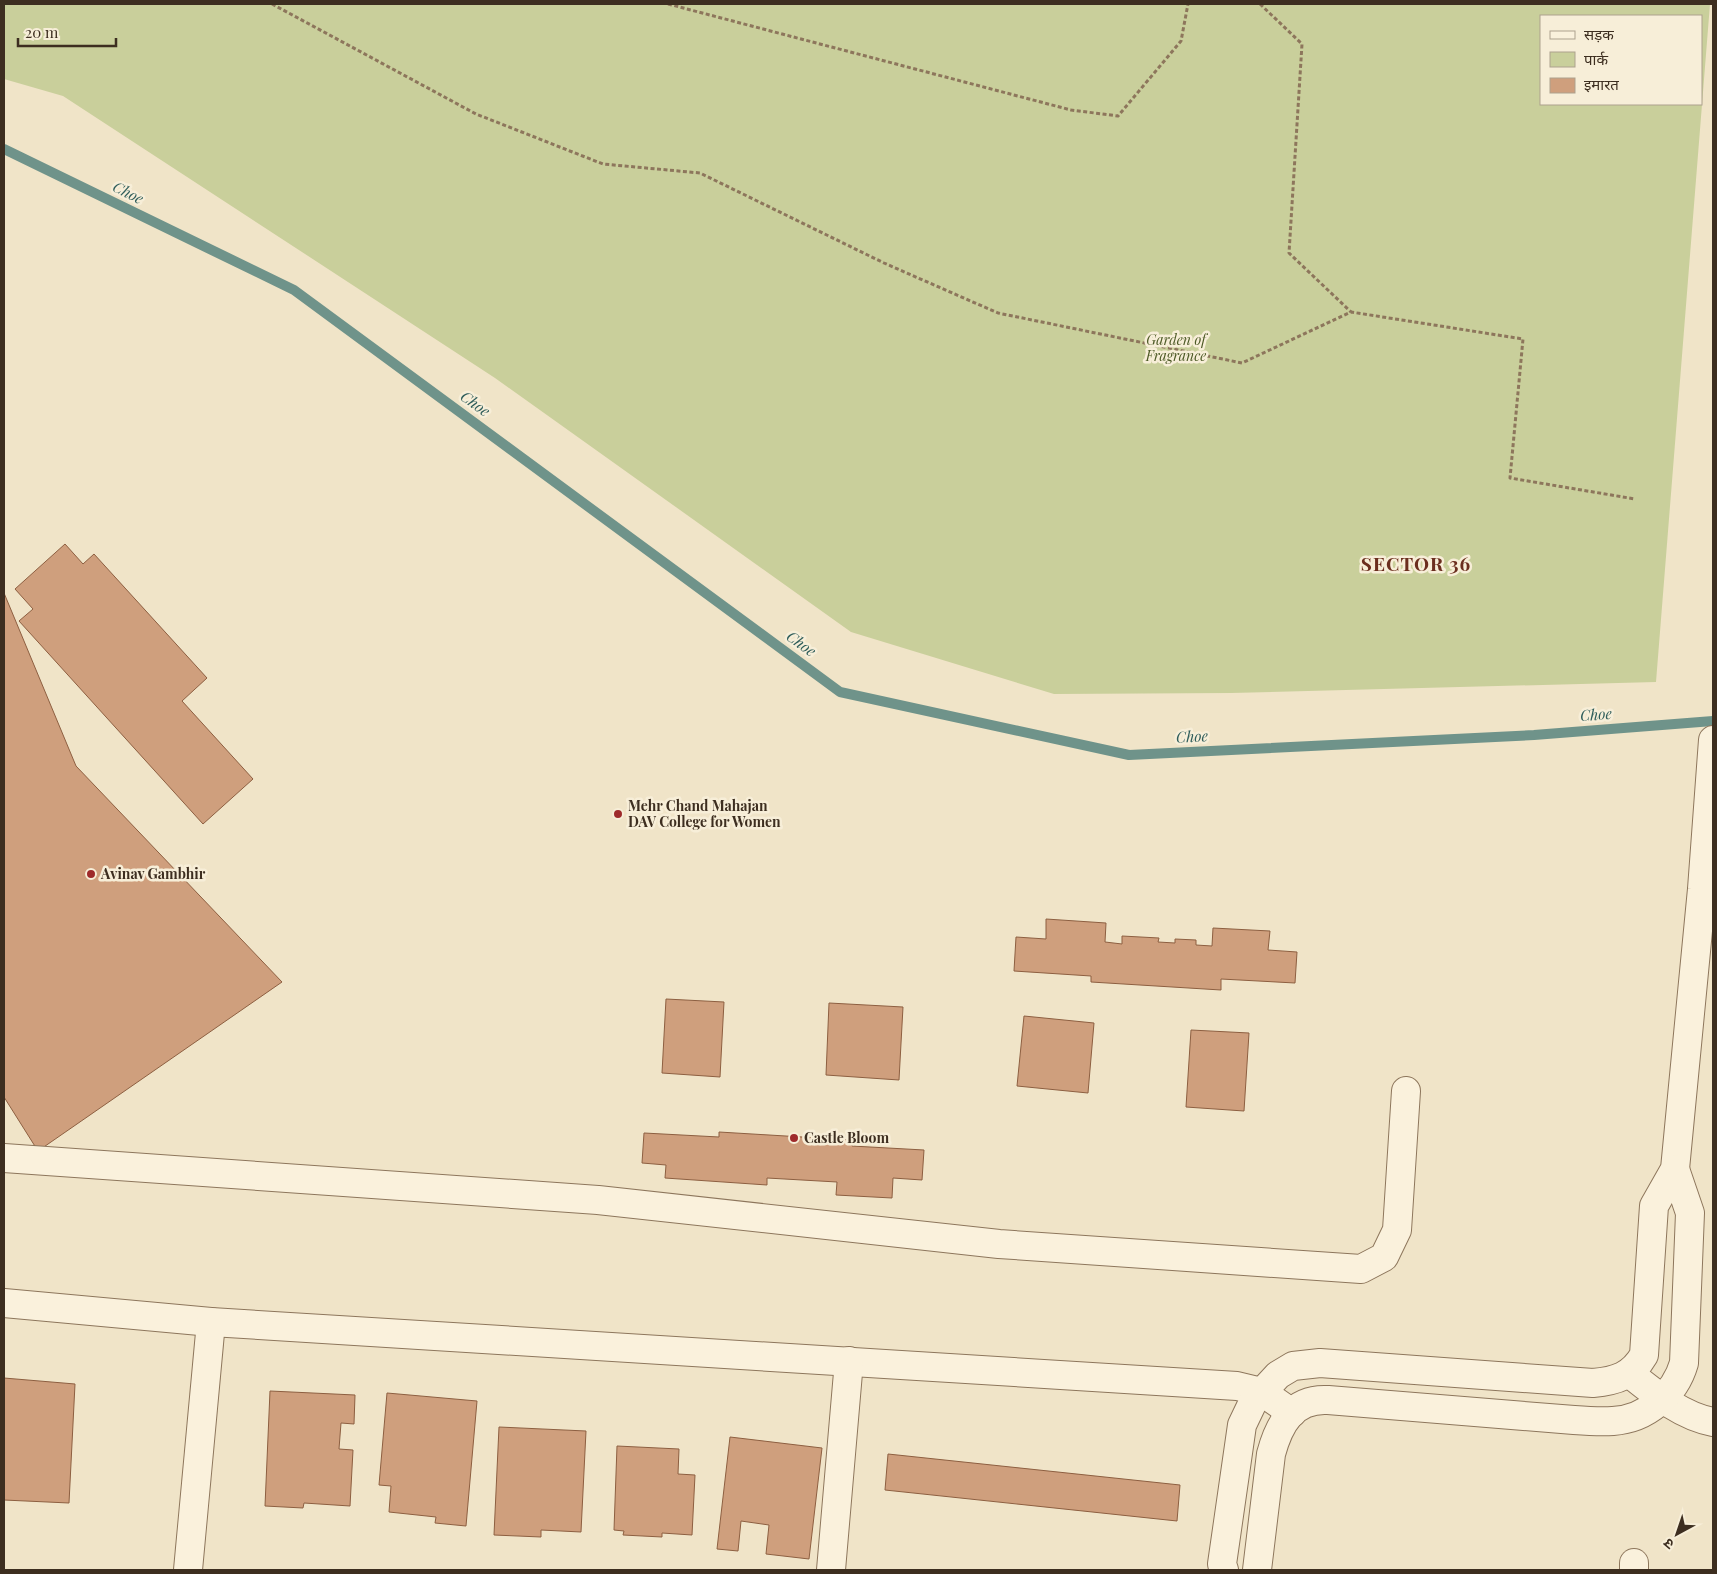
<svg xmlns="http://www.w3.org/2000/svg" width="1717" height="1574" viewBox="0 0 1717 1574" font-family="'Playfair Display','Noto Sans Devanagari',serif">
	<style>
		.green { fill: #c9cf9b; fill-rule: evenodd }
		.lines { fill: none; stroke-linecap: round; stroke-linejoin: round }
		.stream { stroke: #6f938a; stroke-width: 10 }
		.building { fill: #cf9f7d; stroke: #8d5f41 }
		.minor-casing { stroke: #8d765c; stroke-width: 30 }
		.path { stroke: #8d765c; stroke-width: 3; stroke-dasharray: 4 2.5; stroke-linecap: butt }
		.minor { stroke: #faf1dc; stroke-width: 28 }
		.poi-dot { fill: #9e2a2b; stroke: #f7eed8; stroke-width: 2 }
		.labels { text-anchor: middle; stroke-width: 5; stroke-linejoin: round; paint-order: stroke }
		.park-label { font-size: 14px; font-style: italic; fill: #4d5a26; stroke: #f7eed8 }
		.poi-label { font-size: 14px; font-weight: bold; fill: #3d2e20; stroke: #f7eed8; text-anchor: start }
		.water-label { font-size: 15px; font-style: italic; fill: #2f5d5a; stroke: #f7eed8 }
		.district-label { font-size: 19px; font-weight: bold; letter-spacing: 1px; fill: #6b2e1e; stroke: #f7eed8 }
	</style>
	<rect width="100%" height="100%" fill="#f0e4c8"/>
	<!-- green -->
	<path class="green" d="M4,4h1706l-54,678 -425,11 -177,1 -203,-62 -356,-254 -432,-282 -59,-17zM1541,16h160v88h-160z"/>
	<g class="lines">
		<!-- stream -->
		<path class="stream" d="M4,149l290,141 546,402 289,63 405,-20 179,-14"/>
	</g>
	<!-- building -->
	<g class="building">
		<path d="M65,544l18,20 11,-10 113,124 -25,23 71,78 -50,45 -184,-203 14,-12 -18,-20z"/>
		<path d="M4,593l72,173 206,216 -244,169 -34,-54z"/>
		<path d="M1046,919l60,4 -1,19 17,2v-8l37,2 -1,4 17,1v-4l21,1v5l16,1 1,-18 57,3 -2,19 29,2 -2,31 -74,-4v11l-130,-8v-6l-77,-5 2,-34 30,2z"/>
		<path d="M666,999l58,3 -4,75 -58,-4z"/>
		<path d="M829,1003l74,4 -4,73 -73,-5z"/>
		<path d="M1024,1016l70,7 -6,70 -71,-7z"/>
		<path d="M1191,1030l58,3 -5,78 -58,-4z"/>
		<path d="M719,1132l133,8v6l72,4 -2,30 -29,-2 -1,20 -56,-3 1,-13 -70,-4v7l-102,-7 1,-13 -24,-2 2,-30 75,4z"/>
		<path d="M4,1378l71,6 -6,119 -65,-3z"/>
		<path d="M270,1391l85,4 -1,29 -13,-1 -2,26 14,1 -3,56 -46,-3 -1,5 -38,-2z"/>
		<path d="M387,1393l90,8 -11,125 -31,-3 1,-6 -47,-5 2,-26 -12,-1z"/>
		<path d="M499,1427l87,4 -5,101 -40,-2v7l-47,-2z"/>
		<path d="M730,1437l92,11 -13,111 -43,-5 3,-29 -28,-4 -3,30 -21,-2z"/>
		<path d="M617,1446l62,3 -1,25 17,1 -3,60 -30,-2v4l-39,-2 1,-4 -10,-1z"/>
		<path d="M888,1454l292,31 -3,36 -292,-31z"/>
	</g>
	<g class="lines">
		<defs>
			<g id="minor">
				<path d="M4,1158l594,42 401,44 362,25 23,-12 13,-27 9,-139"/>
				<path d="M4,1303l207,19 1026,64 25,6 30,21"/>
				<path d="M1629,1373c25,20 52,43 84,49"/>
				<path d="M188,1570l23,-248"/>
				<path d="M831,1570l18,-209"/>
				<path d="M1224,1570l-2,-6 20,-139 11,-23 25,-27 15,-9 27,-3 273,20c23,-2 39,-7 51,-28l10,-149 21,-37 27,-280 11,-149"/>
				<path d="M1257,1570l14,-116c8,-30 22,-56 57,-54l246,20c13,1 26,2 39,1 34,-2 62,-27 71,-58l6,-150 -15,-44"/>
				<path d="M1634,1570v-7"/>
			</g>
		</defs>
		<!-- minor casing -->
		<use href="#minor" class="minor-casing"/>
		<!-- path -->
		<g class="path">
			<path d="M272,4l204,110 127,50 97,9 184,90 114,50 244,50 109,-51 172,27 -13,139 125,21"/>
			<path d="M668,4l403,106 47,6 63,-75 7,-37"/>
			<path d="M1260,4l42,40 -13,209 62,59"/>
		</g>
		<!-- minor -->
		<use href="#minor" class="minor"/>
	</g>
	<!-- markers -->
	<g class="poi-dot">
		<circle cx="618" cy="814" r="5"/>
		<circle cx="91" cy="874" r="5"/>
		<circle cx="794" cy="1138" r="5"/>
	</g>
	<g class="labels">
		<!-- park labels -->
		<g class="park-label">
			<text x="1176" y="345">Garden of<tspan x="1176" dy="16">Fragrance</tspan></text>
		</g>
		<!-- poi labels -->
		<g class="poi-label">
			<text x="628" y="811">Mehr Chand Mahajan<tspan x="628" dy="16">DAV College for Women</tspan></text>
			<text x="101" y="879">Avinav Gambhir</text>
			<text x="804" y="1143">Castle Bloom</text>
		</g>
		<!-- water labels -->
		<g class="water-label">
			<text transform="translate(128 193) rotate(26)" y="5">Choe</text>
			<text transform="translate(475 404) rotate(36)" y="5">Choe</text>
			<text transform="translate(801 644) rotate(36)" y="5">Choe</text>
			<text transform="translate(1596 715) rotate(-4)" y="5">Choe</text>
			<text transform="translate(1192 737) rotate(-3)" y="5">Choe</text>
		</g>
		<!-- district labels -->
		<g class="district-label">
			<text x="1416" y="571">SECTOR 36</text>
		</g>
	</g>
	<!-- border -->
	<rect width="1717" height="1574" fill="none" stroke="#3d2e20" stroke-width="10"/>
	<!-- legend -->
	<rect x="1540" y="15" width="162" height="90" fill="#f7eed8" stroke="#ada18e"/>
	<rect x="1550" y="31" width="25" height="8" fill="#faf1dc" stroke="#ada18e"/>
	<text x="1584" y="40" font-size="15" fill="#3d2e20">सड़क</text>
	<rect x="1550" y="52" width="25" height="15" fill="#c9cf9b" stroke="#ada18e"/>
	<text x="1584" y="65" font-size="15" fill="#3d2e20">पार्क</text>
	<rect x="1550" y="78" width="25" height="15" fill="#cf9f7d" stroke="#ada18e"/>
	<text x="1584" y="90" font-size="15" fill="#3d2e20">इमारत</text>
	<!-- north arrow -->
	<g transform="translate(1677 1534) rotate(220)" stroke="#f7eed8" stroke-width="4" paint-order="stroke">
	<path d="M0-4L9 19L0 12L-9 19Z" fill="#3d2e20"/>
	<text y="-8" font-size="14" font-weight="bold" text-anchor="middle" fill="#3d2e20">उ</text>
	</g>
	<!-- scale -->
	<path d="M18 38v8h98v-8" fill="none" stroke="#3d2e20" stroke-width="2.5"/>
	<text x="25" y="38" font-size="15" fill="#3d2e20" stroke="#f7eed8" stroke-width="4" paint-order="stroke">20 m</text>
</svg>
